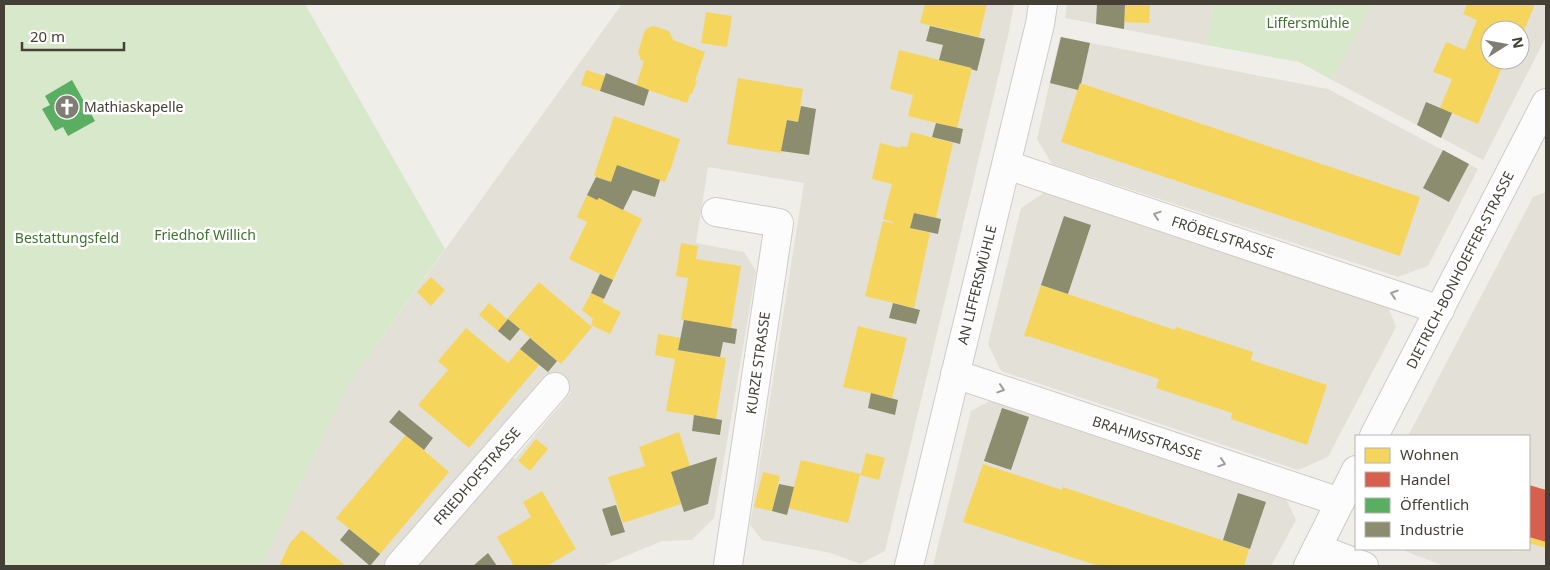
<svg xmlns="http://www.w3.org/2000/svg" width="1550" height="570" viewBox="0 0 1550 570" font-family="'Noto Sans',sans-serif">
	<style>
		.residential { fill: #e3e0d7; fill-rule: evenodd }
		.green { fill: #d8e8ca }
		.homes { fill: #f6d55c }
		.shops { fill: #d6604d }
		.public { fill: #5aae61 }
		.industry { fill: #8c8c6e }
		.lines { fill: none; stroke-linecap: round; stroke-linejoin: round }
		.minor-casing { stroke: #cdccc7; stroke-width: 30 }
		.minor { stroke: #fdfcfc; stroke-width: 28 }
		.oneway { stroke: #a09e99 }
		.labels { text-anchor: middle; stroke-width: 5; stroke-linejoin: round; paint-order: stroke }
		.park-label { font-size: 14px; fill: #3e722d; stroke: #fff }
		.poi-label { font-size: 14px; fill: #444036; stroke: #fff; text-anchor: start }
		.street-label { font-size: 14px; fill: #444036; stroke: #fff }
	</style>
	<rect width="100%" height="100%" fill="#efeee9"/>
	<!-- residential -->
	<g class="residential">
		<path d="M622,4h392l-6,32 -123,515 -25,13 -29,-11 -69,-13 -12,-15 54,-342 -96,-16 -12,76 48,9 12,19 -42,247 -22,22 -30,1 -60,25h-186l94,-111 5,4 56,-67 -21,-17 -162,191h-127l88,-183z"/>
		<path d="M1067,4h147l-8,41 -141,-27z"/>
		<path d="M1372,4h174v33l-63,123 -151,-80zM1490,30h30v30h-30z"/>
		<path d="M1060,37l268,52 150,80 -50,97 -30,11 -346,-113 -15,-25z"/>
		<path d="M1045,192l33,9 309,103 9,23 -68,130 -30,13 -297,-99 -13,-27 33,-136z"/>
		<path d="M1546,192v374h-102l-44,-17h129v-113h-121l125,-239z"/>
		<path d="M995,398l289,97 12,25 -25,46h-338l38,-155z"/>
	</g>
	<!-- green -->
	<g class="green">
		<path d="M4,4h301l140,245 -96,134 -88,183h-257z"/>
		<path d="M1214,4h158l-40,76 -33,-18 -93,-17z"/>
	</g>
	<!-- homes -->
	<g class="homes">
		<path d="M925,4h62l-8,33 -59,-14z"/>
		<path d="M1125,4h25l-1,19 -25,-1z"/>
		<path d="M1467,4h68l-15,36v-10h-30v30h15l-27,64 -38,-16 12,-29 -19,-7 13,-30 19,8 12,-30 -14,-6z"/>
		<path d="M706,12l26,4 -5,31 -26,-4z"/>
		<path d="M653,26l16,5 4,9 32,12 -10,29h2l-5,13h-2l-3,9 -51,-17 8,-25 -3,-1 -3,-8 7,-22z"/>
		<path d="M899,50l73,18 -15,60 -49,-12 5,-21 -23,-6z"/>
		<path d="M586,70l19,6 -5,15 -19,-6z"/>
		<path d="M738,78l65,11 -5,33 -11,-2 -6,33 -54,-9z"/>
		<path d="M1080,83l340,114 -20,59 -339,-114z"/>
		<path d="M614,116l66,23 -10,32h-1l-4,11 -48,-17 -6,17 -17,-6z"/>
		<path d="M911,132l42,11 -17,75 -22,-5 -4,15 20,5 -16,75 -49,-12 18,-75 10,2v-1l-10,-3 9,-35 -20,-5 8,-36 20,5 1,-2 6,1z"/>
		<path d="M587,195l10,5 2,-2 43,21 -29,61 -44,-21 18,-37 -10,-5z"/>
		<path d="M681,243l17,3 -2,13 45,7 -10,62 -50,-8 7,-42 -12,-2z"/>
		<path d="M431,277l14,13 -14,16 -14,-14z"/>
		<path d="M539,282l53,45 -31,37 -53,-45 -10,12 -19,-16 10,-12 18,16z"/>
		<path d="M1041,285l134,45 1,-3 77,25 -2,8 76,25 -20,60 -76,-26 1,-6 -76,-25 3,-9 -131,-43v1l-4,-1z"/>
		<path d="M591,293l13,6 -2,3 19,10 -11,22 -19,-9 2,-6 -11,-9z"/>
		<path d="M858,326l49,12 -15,60 -49,-11z"/>
		<path d="M466,328l42,35 12,-14 19,16 -70,83 -51,-43 30,-35 -10,-9z"/>
		<path d="M658,334l23,4 -3,12 48,8 -10,61 -50,-8 9,-52 -20,-4z"/>
		<path d="M679,432l11,34 -19,6 10,32 -58,19 -15,-46 37,-11 -6,-19z"/>
		<path d="M406,435l43,37 -69,82 -44,-36z"/>
		<path d="M536,439l12,10 -18,22 -12,-10z"/>
		<path d="M866,453l19,5 -6,22 -19,-5 -12,48 -60,-15 13,-48 60,14z"/>
		<path d="M983,464l79,26 1,-3 186,62 -5,17h-145l-136,-44z"/>
		<path d="M763,472l17,4 -8,35 -18,-4z"/>
		<path d="M542,491l34,58 -29,17h-33l-17,-29 34,-20 -8,-15z"/>
		<path d="M302,530l8,6 36,30h-67l11,-23z"/>
		<path d="M1529,537l17,5v6l-17,-5z"/>
	</g>
	<!-- shops -->
	<path class="shops" d="M1529,485l17,5v52l-17,-5z"/>
	<!-- public -->
	<path class="public" d="M72,80l23,41 -27,15 -5,-9 -8,4 -13,-22 8,-4 -5,-9z"/>
	<!-- industry -->
	<g class="industry">
		<path d="M1097,4h28l-1,25 -28,-5z"/>
		<path d="M930,26l55,13 -8,32 -6,-2 1,-1 -33,-8 4,-15 -17,-4z"/>
		<path d="M1061,37l29,6 -9,41 -1,-1 -2,7 -28,-7z"/>
		<path d="M606,73l43,17 -5,16 -44,-15z"/>
		<path d="M1426,102l26,11 -11,25 -24,-13z"/>
		<path d="M801,106l15,3 -7,46 -28,-4 6,-31 11,2z"/>
		<path d="M936,123l27,6 -3,15 -28,-7z"/>
		<path d="M1443,150l26,14 -20,38 -26,-14z"/>
		<path d="M617,165l43,15 -5,17 -22,-7 -10,20 -24,-12 -2,2 -10,-5 9,-18 15,5z"/>
		<path d="M914,213l27,6 -3,15 -28,-6z"/>
		<path d="M1064,216l27,9 -23,69 -27,-9z"/>
		<path d="M600,274l13,6 -9,19 -13,-6z"/>
		<path d="M893,303l27,7 -4,14 -27,-6z"/>
		<path d="M508,319l12,10 -10,12 -12,-10z"/>
		<path d="M684,320l53,9 -2,15 -12,-2 -3,15 -42,-7z"/>
		<path d="M530,338l27,23 -9,11 -28,-23z"/>
		<path d="M871,393l27,7 -3,15 -27,-7z"/>
		<path d="M1002,408l27,9 -18,53 -27,-9z"/>
		<path d="M399,410l34,28 -9,12 -35,-28z"/>
		<path d="M694,415l28,5 -2,15 -28,-4z"/>
		<path d="M717,457l-9,47 -24,8 -13,-40z"/>
		<path d="M779,484l15,3 -7,28 -15,-4z"/>
		<path d="M1238,493l28,9 -16,47 -27,-9z"/>
		<path d="M616,505l9,27 -14,4 -9,-27z"/>
		<path d="M349,529l31,25 -10,12 -30,-26z"/>
		<path d="M488,553l9,13h-24z"/>
	</g>
	<g class="lines">
		<defs>
			<g id="minor">
				<path d="M1007,165l433,145"/>
				<path d="M716,212l63,11 -51,342"/>
				<path d="M955,374l385,128"/>
				<path d="M1374,436l172,-333"/>
				<path d="M1317,548l47,18"/>
				<path d="M399,566l156,-179"/>
				<path d="M909,566l131,-542 3,-20"/>
				<path d="M1308,566l48,-96"/>
			</g>
		</defs>
		<!-- minor casing -->
		<use href="#minor" class="minor-casing"/>
		<!-- minor -->
		<use href="#minor" class="minor"/>
	</g>
	<!-- one-way arrows -->
	<defs><path id="oneway-chevron" d="M-2-3.5L2.5 0L-2 3.5" fill="none" stroke-width="1.6" stroke-linecap="round" stroke-linejoin="round" transform="scale(1.25)"/></defs>
	<g class="oneway">
		<use href="#oneway-chevron" transform="translate(1157 215) rotate(-162)"/>
		<use href="#oneway-chevron" transform="translate(1394 294) rotate(-162)"/>
		<use href="#oneway-chevron" transform="translate(1001 389) rotate(18)"/>
		<use href="#oneway-chevron" transform="translate(1222 463) rotate(18)"/>
	</g>
	<!-- icons -->
	<defs>
		<symbol id="church-disc" viewBox="-11 -11 22 22"><circle r="9.5" fill="#807d75" stroke="#fff"/><path d="M-1.2-6h2.4v3.5h3.3v2.4h-3.3V6h-2.4V-.1h-3.3v-2.4h3.3Z" fill="#fff"/></symbol>
	</defs>
	<g fill-rule="evenodd">
		<use href="#church-disc" x="53" y="93" width="28" height="28"/>
	</g>
	<g class="labels">
		<!-- park labels -->
		<g class="park-label">
			<text x="1308" y="28">Liffersmühle</text>
			<text x="205" y="240">Friedhof Willich</text>
			<text x="67" y="243">Bestattungsfeld</text>
		</g>
		<!-- poi labels -->
		<g class="poi-label">
			<text x="84" y="112">Mathiaskapelle</text>
		</g>
		<!-- street labels -->
		<g class="street-label">
			<text transform="translate(1223 237) rotate(18)" y="5">FRÖBELSTRASSE</text>
			<text transform="translate(1460 270) rotate(-63)" y="5">DIETRICH-BONHOEFFER-STRASSE</text>
			<text transform="translate(977 285) rotate(-76)" y="5">AN LIFFERSMÜHLE</text>
			<text transform="translate(758 363) rotate(-82)" y="5">KURZE STRASSE</text>
			<text transform="translate(1147 438) rotate(18)" y="5">BRAHMSSTRASSE</text>
			<text transform="translate(477 476) rotate(-49)" y="5">FRIEDHOFSTRASSE</text>
		</g>
	</g>
	<!-- border -->
	<rect width="1550" height="570" fill="none" stroke="#444036" stroke-width="10"/>
	<!-- legend -->
	<rect x="1355" y="435" width="175" height="115" fill="#ffffff" stroke="#b4b3af"/>
	<rect x="1365" y="448" width="25" height="15" fill="#f6d55c" stroke="#b4b3af"/>
	<text x="1400" y="460" font-size="15" fill="#444036">Wohnen</text>
	<rect x="1365" y="472" width="25" height="15" fill="#d6604d" stroke="#b4b3af"/>
	<text x="1400" y="485" font-size="15" fill="#444036">Handel</text>
	<rect x="1365" y="498" width="25" height="15" fill="#5aae61" stroke="#b4b3af"/>
	<text x="1400" y="510" font-size="15" fill="#444036">Öffentlich</text>
	<rect x="1365" y="522" width="25" height="15" fill="#8c8c6e" stroke="#b4b3af"/>
	<text x="1400" y="535" font-size="15" fill="#444036">Industrie</text>
	<!-- north arrow -->
	<g transform="translate(1505 45) rotate(79)"><circle r="24" fill="#ffffff" stroke="#b4b3af"/>
	<path d="M0-4L9 19L0 12L-9 19Z" fill="#807d75"/>
	<text y="-8" font-size="14" font-weight="bold" text-anchor="middle" fill="#444036">N</text>
	</g>
	<!-- scale -->
	<path d="M22 42v8h102v-8" fill="none" stroke="#444036" stroke-width="2.5"/>
	<text x="30" y="42" font-size="15" fill="#444036" stroke="#ffffff" stroke-width="4" paint-order="stroke">20 m</text>
</svg>
